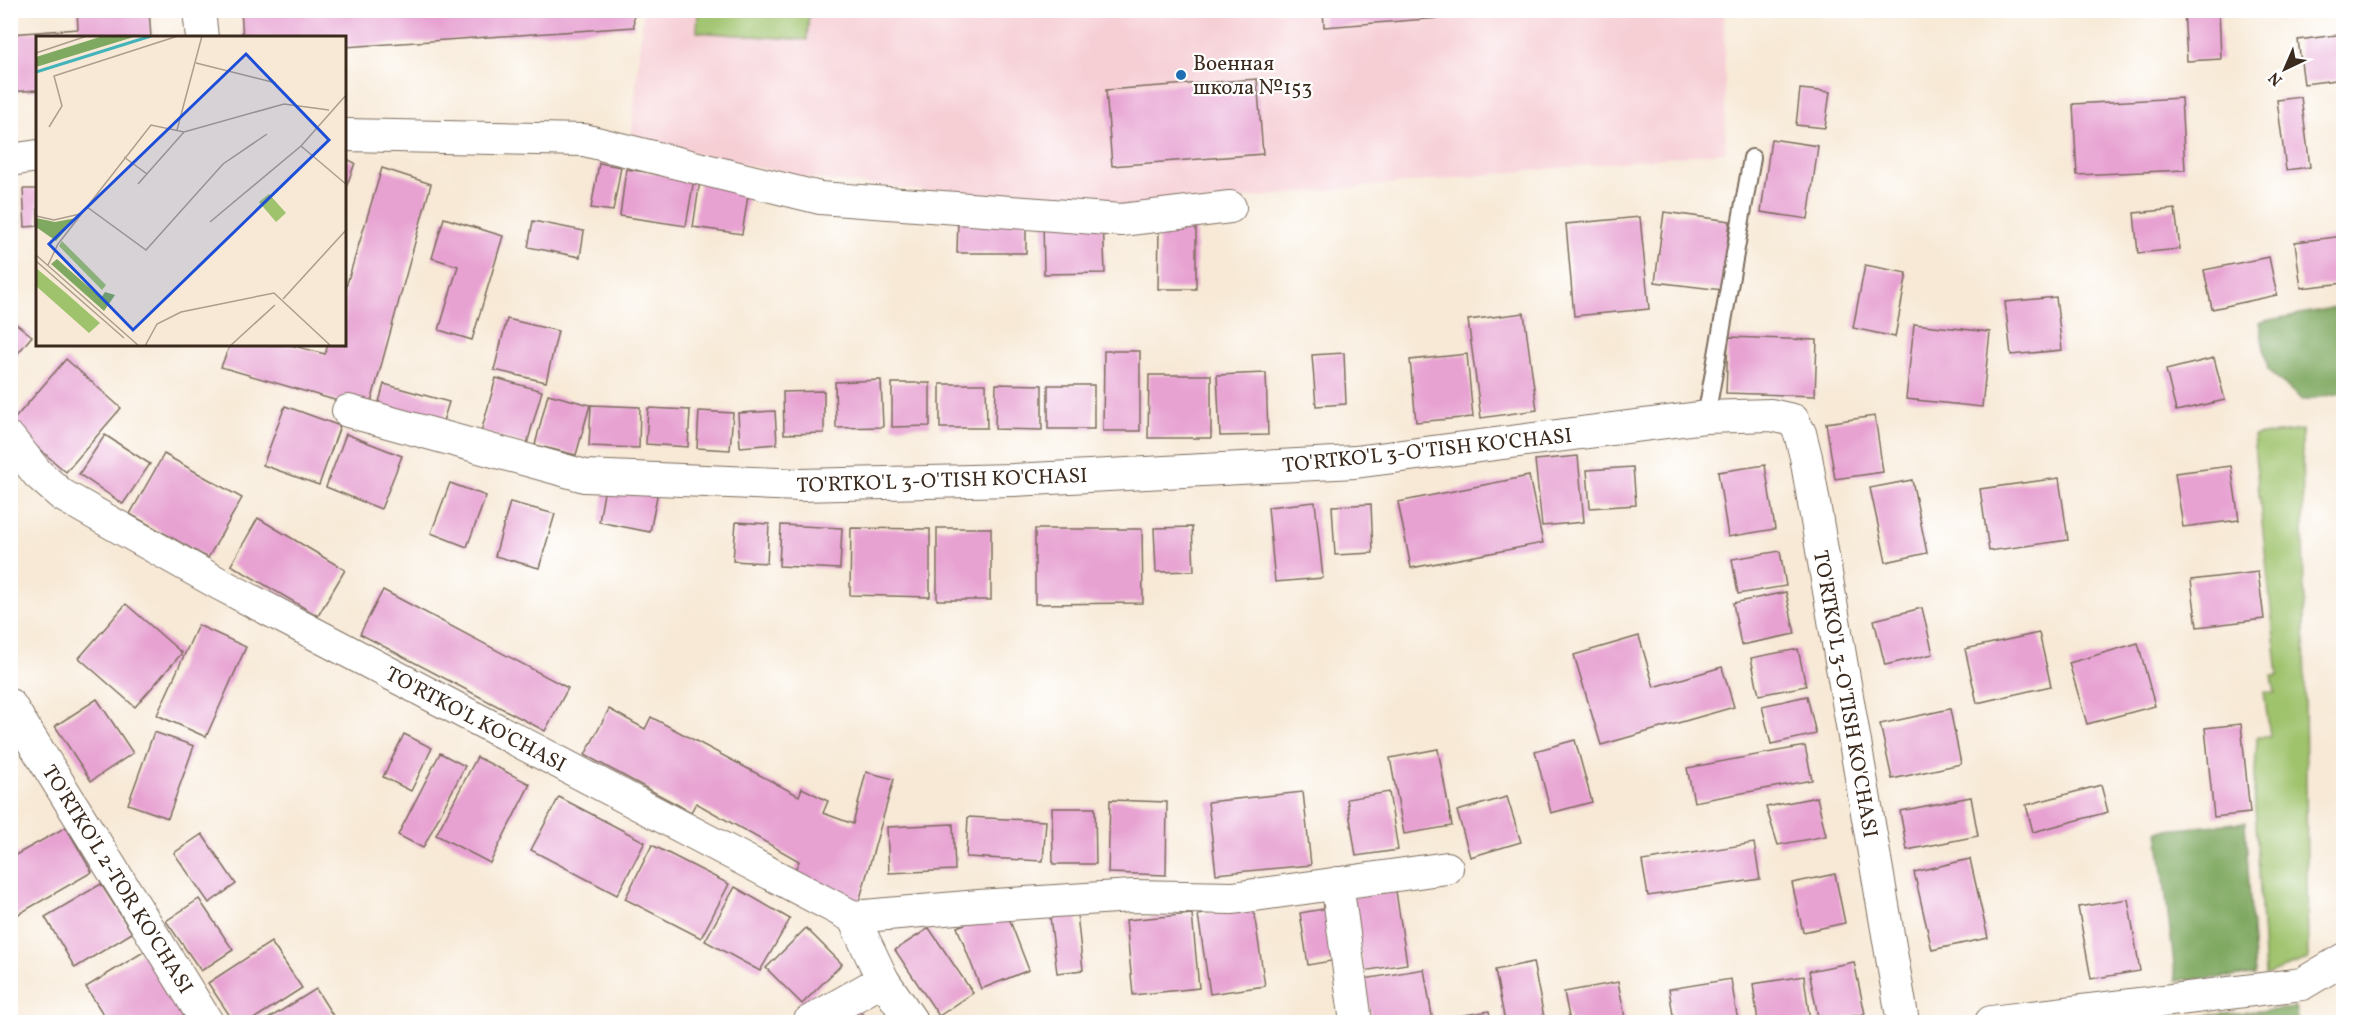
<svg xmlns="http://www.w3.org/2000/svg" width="2354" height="1033" viewBox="0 0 2354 1033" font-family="Vollkorn,serif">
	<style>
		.built { fill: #f6cfd5 }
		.green { fill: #9fc26c; stroke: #6d7645; stroke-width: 1.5 }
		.forest { fill: #7fa860; stroke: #5d693f; stroke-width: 1.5 }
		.building { fill: #e7a2d2 }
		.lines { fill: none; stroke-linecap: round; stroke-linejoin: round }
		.lane-casing { stroke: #7d6d5e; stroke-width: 20 }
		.street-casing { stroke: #7d6d5e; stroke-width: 34 }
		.lane { stroke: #fff; stroke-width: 16 }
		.street { stroke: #fff; stroke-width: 32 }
		.poi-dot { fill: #1f6fb2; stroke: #fff; stroke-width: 2 }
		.labels { text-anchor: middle; stroke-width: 4.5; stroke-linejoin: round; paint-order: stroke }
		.poi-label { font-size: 21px; fill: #3b2a1e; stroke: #fff; text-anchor: start }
		.street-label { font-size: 21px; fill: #3b2a1e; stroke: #fff }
		.inset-river { fill: none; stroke: #44b4ba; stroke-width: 3 }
		.inset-road { fill: none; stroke: #ac9d8c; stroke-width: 1.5 }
		.view { fill: #1d4ed8; fill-opacity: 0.15; stroke: #1d4ed8; stroke-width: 3 }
		.inset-edge { fill: none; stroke: #3b2a1e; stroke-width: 3 }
	</style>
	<rect width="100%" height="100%" fill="#fff"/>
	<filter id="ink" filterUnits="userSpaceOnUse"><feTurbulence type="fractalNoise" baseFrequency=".0167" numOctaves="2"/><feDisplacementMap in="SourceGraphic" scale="12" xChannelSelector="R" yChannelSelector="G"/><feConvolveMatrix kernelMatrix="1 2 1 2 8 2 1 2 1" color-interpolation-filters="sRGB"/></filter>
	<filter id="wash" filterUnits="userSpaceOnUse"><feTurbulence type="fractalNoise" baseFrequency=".008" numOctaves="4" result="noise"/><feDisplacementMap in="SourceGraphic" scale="24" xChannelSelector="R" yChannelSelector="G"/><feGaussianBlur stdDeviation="1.35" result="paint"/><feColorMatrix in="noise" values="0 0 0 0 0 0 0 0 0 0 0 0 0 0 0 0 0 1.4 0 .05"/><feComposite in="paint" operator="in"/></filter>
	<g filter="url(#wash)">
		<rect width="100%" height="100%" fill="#f7e9d6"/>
		<!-- built -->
		<path class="built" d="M643,11h1081l2,141 -615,59 -304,-33 -176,-38z"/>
		<!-- green -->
		<g class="green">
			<path d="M698,11h111l-2,29 -110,-8z"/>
			<path d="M2302,430l6,530 -43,15 -11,-185 3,-53h13l-6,-45 11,1 -3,-17h6l-25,-240z"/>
		</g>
		<!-- forest -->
		<g class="forest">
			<path d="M2343,306v87l-41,7 -34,-30 -9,-48z"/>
			<path d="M2245,822l10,153 -79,6 -18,-150z"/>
			<path d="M2295,1008l3,14h-167z"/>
		</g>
		<g id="blocks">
			<!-- building -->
			<g class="building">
				<path d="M77,10h72l2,28h-113v52l-28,2v-58l68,-5z"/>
				<path d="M241,10h392l1,17 -289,20v-9h-102z"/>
				<path d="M1323,10h194v2l-193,15z"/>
				<path d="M2184,10h35l2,49 -34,2z"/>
				<path d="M2344,34v45l-40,5 -6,-44z"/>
				<path d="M1257,79l6,75 -151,12 -6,-76z"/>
				<path d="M1800,89l30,3 -5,36 -29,-3z"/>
				<path d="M2301,97l9,70 -24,3 -9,-70z"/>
				<path d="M2181,98l4,72 -108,5 -4,-71z"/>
				<path d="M1771,139l47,7 -10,73 -47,-7z"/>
				<path d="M345,158l10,5 -10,27z"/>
				<path d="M599,163l22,4 -8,44 -22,-3z"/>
				<path d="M382,168l49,16 -62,226 -148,-43 9,-22h61l34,9 3,-9h17v-55z"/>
				<path d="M626,169l68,10 -8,47 -66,-10z"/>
				<path d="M700,181l49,8 -7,45 -49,-7z"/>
				<path d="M23,189h15v37l-13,1z"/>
				<path d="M2175,209l5,40 -42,4 -4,-40z"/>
				<path d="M1664,212l66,9 -8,69 -67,-8z"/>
				<path d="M958,217l68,2v34h-69z"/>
				<path d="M1640,217l9,92 -75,7 -8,-92z"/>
				<path d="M444,218l59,18 -31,104 -33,-10 19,-64 -26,-8z"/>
				<path d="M1103,219l2,54 -61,1 -1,-53z"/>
				<path d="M533,221l51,10 -4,26 -52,-10z"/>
				<path d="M1159,226h37v63h-38z"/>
				<path d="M2344,236v47l-43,5 -6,-46z"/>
				<path d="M2269,257l8,38 -65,14 -8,-39z"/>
				<path d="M1865,265l42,8 -12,64 -42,-9z"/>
				<path d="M2056,297l6,53 -51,5 -6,-53z"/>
				<path d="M1524,313l13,97 -56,8 -13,-98z"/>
				<path d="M10,319l22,17 -22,27z"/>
				<path d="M507,319l51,12 -12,51 -52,-12z"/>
				<path d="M1914,324l76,8 -8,75 -76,-8z"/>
				<path d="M1728,337l89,3 -2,56 -89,-3z"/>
				<path d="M1104,351h36v80h-37z"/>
				<path d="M1344,353l2,51 -30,2 -4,-51z"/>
				<path d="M1467,354l6,63 -57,5 -6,-62z"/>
				<path d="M2214,358l11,42 -49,11 -10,-41z"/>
				<path d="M66,359l55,49 -55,64 -56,-48z"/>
				<path d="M1266,373l2,62 -48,1 -3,-61z"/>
				<path d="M1149,375h62v63h-63z"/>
				<path d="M496,378l46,13 -15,53 -46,-12z"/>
				<path d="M881,380l2,47 -47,1 -1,-46z"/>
				<path d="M892,383h38v43l-38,1z"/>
				<path d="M384,384l65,18 -9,29 -64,-18z"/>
				<path d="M940,384h46l1,44h-47z"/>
				<path d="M996,384l46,1v45l-47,-1z"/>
				<rect x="1048" y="385" width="46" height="44"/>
				<path d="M824,391v42l-40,1 -1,-42z"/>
				<path d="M548,394l42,11 -14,50 -41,-10z"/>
				<path d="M591,405l49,2 -1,41 -50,-2z"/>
				<path d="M285,406l55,20 -21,59 -56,-20z"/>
				<path d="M648,408l42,2 -2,37 -42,-3z"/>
				<path d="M699,411l34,2 -3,37 -33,-2z"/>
				<path d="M775,411l2,33 -37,3 -2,-34z"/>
				<path d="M1875,416l8,56 -48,7 -9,-56z"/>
				<path d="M346,434l56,22 -21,53 -55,-22z"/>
				<path d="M105,435l45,29 -27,40 -44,-30z"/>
				<path d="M164,454l78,44 -34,60 -78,-44z"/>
				<path d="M1578,456l6,66 -42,4 -7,-66z"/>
				<path d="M1765,465l10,64 -47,8 -10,-65z"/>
				<path d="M2231,466l8,54 -56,7 -8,-54z"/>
				<path d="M1633,467l3,38 -46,3 -3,-38z"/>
				<path d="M1529,476l14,67 -132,25 -13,-66z"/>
				<path d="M2059,478l9,62 -79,11 -9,-62z"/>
				<path d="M1912,480l15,73 -41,9 -16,-74z"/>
				<path d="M606,481l52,10 -8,41 -51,-10z"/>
				<path d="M450,483l36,13 -19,51 -36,-14z"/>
				<path d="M510,502l45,12 -16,54 -44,-12z"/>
				<path d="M1315,502l8,76 -48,4 -7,-75z"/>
				<path d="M1371,504l2,49 -38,2 -3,-49z"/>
				<path d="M258,518l87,52 -27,46 -87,-51z"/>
				<path d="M736,522l33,2 -2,39 -34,-2z"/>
				<path d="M781,525l61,3 -2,41 -61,-3z"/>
				<path d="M1192,527l2,44 -38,1 -2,-44z"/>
				<path d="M851,528l79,1v68l-80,-2z"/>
				<rect x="937" y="528" width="54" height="72"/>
				<path d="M1035,529h107l1,74 -108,1z"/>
				<path d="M1780,551l6,35 -48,8 -6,-35z"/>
				<path d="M2258,572l6,47 -67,8 -6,-47z"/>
				<path d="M383,590l185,98 -23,43 -185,-97z"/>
				<path d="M1786,592l9,42 -54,11 -8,-42z"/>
				<path d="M126,604l56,49 -47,54 -56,-49z"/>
				<path d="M1922,608l11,46 -48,11 -11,-45z"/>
				<path d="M198,625l48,22 -40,90 -49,-22z"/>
				<path d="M2039,633l12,53 -74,17 -12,-54z"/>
				<path d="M1639,636l15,51 68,-20 12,40 -133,38 -27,-90z"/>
				<path d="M2138,643l17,63 -68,18 -18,-61z"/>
				<path d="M1798,649l8,37 -47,9 -8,-37z"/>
				<path d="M1807,696l9,38 -45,10 -9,-38z"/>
				<path d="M97,699l36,54 -42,28 -36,-55z"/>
				<path d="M609,709l36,20 6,-12 148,79 3,-8 26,13 -5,12 30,11 13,-52 28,7 -35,123 -66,-28 6,-13 -103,-58 -5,9 -106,-57z"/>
				<path d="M1950,709l11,55 -69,15 -12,-55z"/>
				<path d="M2241,724l9,89 -36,4 -9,-89z"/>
				<path d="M10,731l10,15 -10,6z"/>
				<path d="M154,732l40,14 -26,72 -40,-14z"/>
				<path d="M404,734l28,14 -21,43 -28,-14z"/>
				<path d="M1575,740l17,62 -41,11 -16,-62z"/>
				<path d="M1805,746l7,34 -118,22 -7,-34z"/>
				<path d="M1438,749l14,77 -48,8 -14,-76z"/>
				<path d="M440,753l25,13 -42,82 -25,-13z"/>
				<path d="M477,757l53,27 -40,79 -54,-28z"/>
				<path d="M2101,785l7,27 -75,20 -7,-27z"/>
				<path d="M1303,792l8,73 -95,9 -8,-72z"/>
				<path d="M1389,792l9,58 -42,6 -9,-57z"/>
				<path d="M559,797l86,45 -28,53 -86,-45z"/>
				<path d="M1507,797l14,45 -51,15 -13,-46z"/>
				<path d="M1817,797l9,39 -48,9 -12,-38z"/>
				<path d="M1971,797l7,39 -71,14 -7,-39z"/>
				<path d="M1110,800l57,2 -1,73 -58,-2z"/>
				<path d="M1052,808h43l1,56h-43z"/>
				<path d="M968,817l78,4 -3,40 -77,-4z"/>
				<path d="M953,824l2,46 -66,3 -2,-46z"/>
				<path d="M66,827l26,45 -82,47v-61z"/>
				<path d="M202,834l34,50 -27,19 -35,-50z"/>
				<path d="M1754,843l6,36 -112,17 -6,-35z"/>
				<path d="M652,845l77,39 -28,54 -76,-39z"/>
				<path d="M1970,859l18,79 -56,12 -18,-78z"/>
				<path d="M1835,874l10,49 -42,9 -11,-49z"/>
				<path d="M101,884l31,49 -57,35 -30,-51z"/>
				<path d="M735,887l55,32 -30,52 -55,-30z"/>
				<path d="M1396,891l11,73 -44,7 -11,-74z"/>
				<path d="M199,899l34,51 -32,21 -35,-50z"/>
				<path d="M2128,899l12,72 -49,8 -13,-72z"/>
				<path d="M1253,906l12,80 -55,8 -12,-79z"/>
				<path d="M1334,907l9,52 -35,6 -8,-52z"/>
				<path d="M1005,908l24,62 -48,19 -24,-62z"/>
				<path d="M1077,914l6,56 -26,3 -7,-56z"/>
				<path d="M1192,914l7,74 -66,7 -7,-75z"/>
				<path d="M806,928l36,36 -40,40 -36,-36z"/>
				<path d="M929,928l44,65 -34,23 -44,-66z"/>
				<path d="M271,942l31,46 -53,34h-15l-26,-39z"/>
				<path d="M145,951l45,71h-82l-22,-35z"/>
				<path d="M1533,962l12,60h-40l-10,-52z"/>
				<path d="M1854,962l11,52 -46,8 -10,-51z"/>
				<path d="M1424,969l9,53h-61l-8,-43z"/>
				<path d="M1804,976l6,45 -52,1 -5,-38z"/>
				<path d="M1731,979l7,43h-64l-5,-33z"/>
				<path d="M1618,982l8,40h-56l-6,-30z"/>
				<path d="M316,989l21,33h-74z"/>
				<path d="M853,1002l15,20h-42z"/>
				<path d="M1489,1011l2,11h-45l-1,-4z"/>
			</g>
		</g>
	</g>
	<g filter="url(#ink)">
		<use href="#blocks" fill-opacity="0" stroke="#7d6d5e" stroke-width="1.5"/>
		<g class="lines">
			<defs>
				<path id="lane" d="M1706,417l46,-259"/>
				<g id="street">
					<path d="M199,10l3,28"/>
					<path d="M345,135l239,5 236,58 301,22 109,-13"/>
					<path d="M10,160l28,-4"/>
					<path d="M348,411l237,65 215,9 213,-5 342,-18 351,-45 65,-2 22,5 7,13 6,24 97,565"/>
					<path d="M10,439l28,35 24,21 156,88 635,334 30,63 29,42"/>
					<path d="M10,705l197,317"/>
					<path d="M1337,883l19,139"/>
					<path d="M853,917l126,-11 153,-10 101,2 214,-30"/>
					<path d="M809,1022l74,-42"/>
					<path d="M1991,1022l311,-38 42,-25"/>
				</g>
			</defs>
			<!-- lane casing -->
			<use href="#lane" class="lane-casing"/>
			<!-- street casing -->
			<use href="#street" class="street-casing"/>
			<!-- lane -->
			<use href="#lane" class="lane"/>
			<!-- street -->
			<use href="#street" class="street"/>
		</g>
	</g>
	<!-- markers -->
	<circle class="poi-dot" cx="1181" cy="75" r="6"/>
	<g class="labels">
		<!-- poi labels -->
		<g class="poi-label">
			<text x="1193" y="70">Военная<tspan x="1193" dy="24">школа №153</tspan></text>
		</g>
		<!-- street labels -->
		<g class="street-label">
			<text transform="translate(1427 450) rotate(-6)" y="7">TO'RTKO'L 3-O'TISH KO'CHASI</text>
			<text transform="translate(942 480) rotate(-2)" y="7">TO'RTKO'L 3-O'TISH KO'CHASI</text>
			<text transform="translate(1846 694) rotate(80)" y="7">TO'RTKO'L 3-O'TISH KO'CHASI</text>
			<text transform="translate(476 719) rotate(28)" y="7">TO'RTKO'L KO'CHASI</text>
			<text transform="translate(118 879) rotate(58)" y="7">TO'RTKO'L 2-TOR KO'CHASI</text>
		</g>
	</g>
	<!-- overview -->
	<g transform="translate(36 36)">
		<rect width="310" height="310" fill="#f7e9d6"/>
		<path d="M233,158l17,19 -10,9 -17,-20zM26,205l44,44 -4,5 -43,-44zM0,232l30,25 34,30 -11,10 -53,-47z" fill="#9fc26c"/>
		<path d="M67,0h34l-101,31v-10zM0,182l19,4 21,-4 -20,23 -20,-14zM21,223l44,39 4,-6 10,3 -11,16 -53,-47z" fill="#7fa860"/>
		<path class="inset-river" d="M0,36l115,-36"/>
		<path class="inset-road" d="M0,17l51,-17M160,27l80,20M13,91l13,-21 -8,-30 124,-40M141,94l25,-94M265,110l46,39M88,121l23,17M102,148l46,-52M51,171l59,43 77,-86 44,-30M0,180l18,4 26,-6M174,186l91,-76 46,-52M0,219l103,91M0,225l88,77M12,229l10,-21 93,-119 33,7 100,-28 45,6M247,263l64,-70M109,310l12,-22 24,-12 93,-19 57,53M194,310l45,-41"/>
		<path class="view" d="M210,18l83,86 -196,190 -84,-86z"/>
		<rect width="310" height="310" class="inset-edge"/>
	</g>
	<!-- margin -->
	<rect width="2354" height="1033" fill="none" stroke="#fff" stroke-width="36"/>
	<!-- north arrow -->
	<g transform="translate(2285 69) rotate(224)" stroke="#ffffff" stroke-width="4.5" paint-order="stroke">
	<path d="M0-4.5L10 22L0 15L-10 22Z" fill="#3b2a1e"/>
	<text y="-9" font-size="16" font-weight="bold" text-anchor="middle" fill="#3b2a1e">N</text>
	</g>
</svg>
